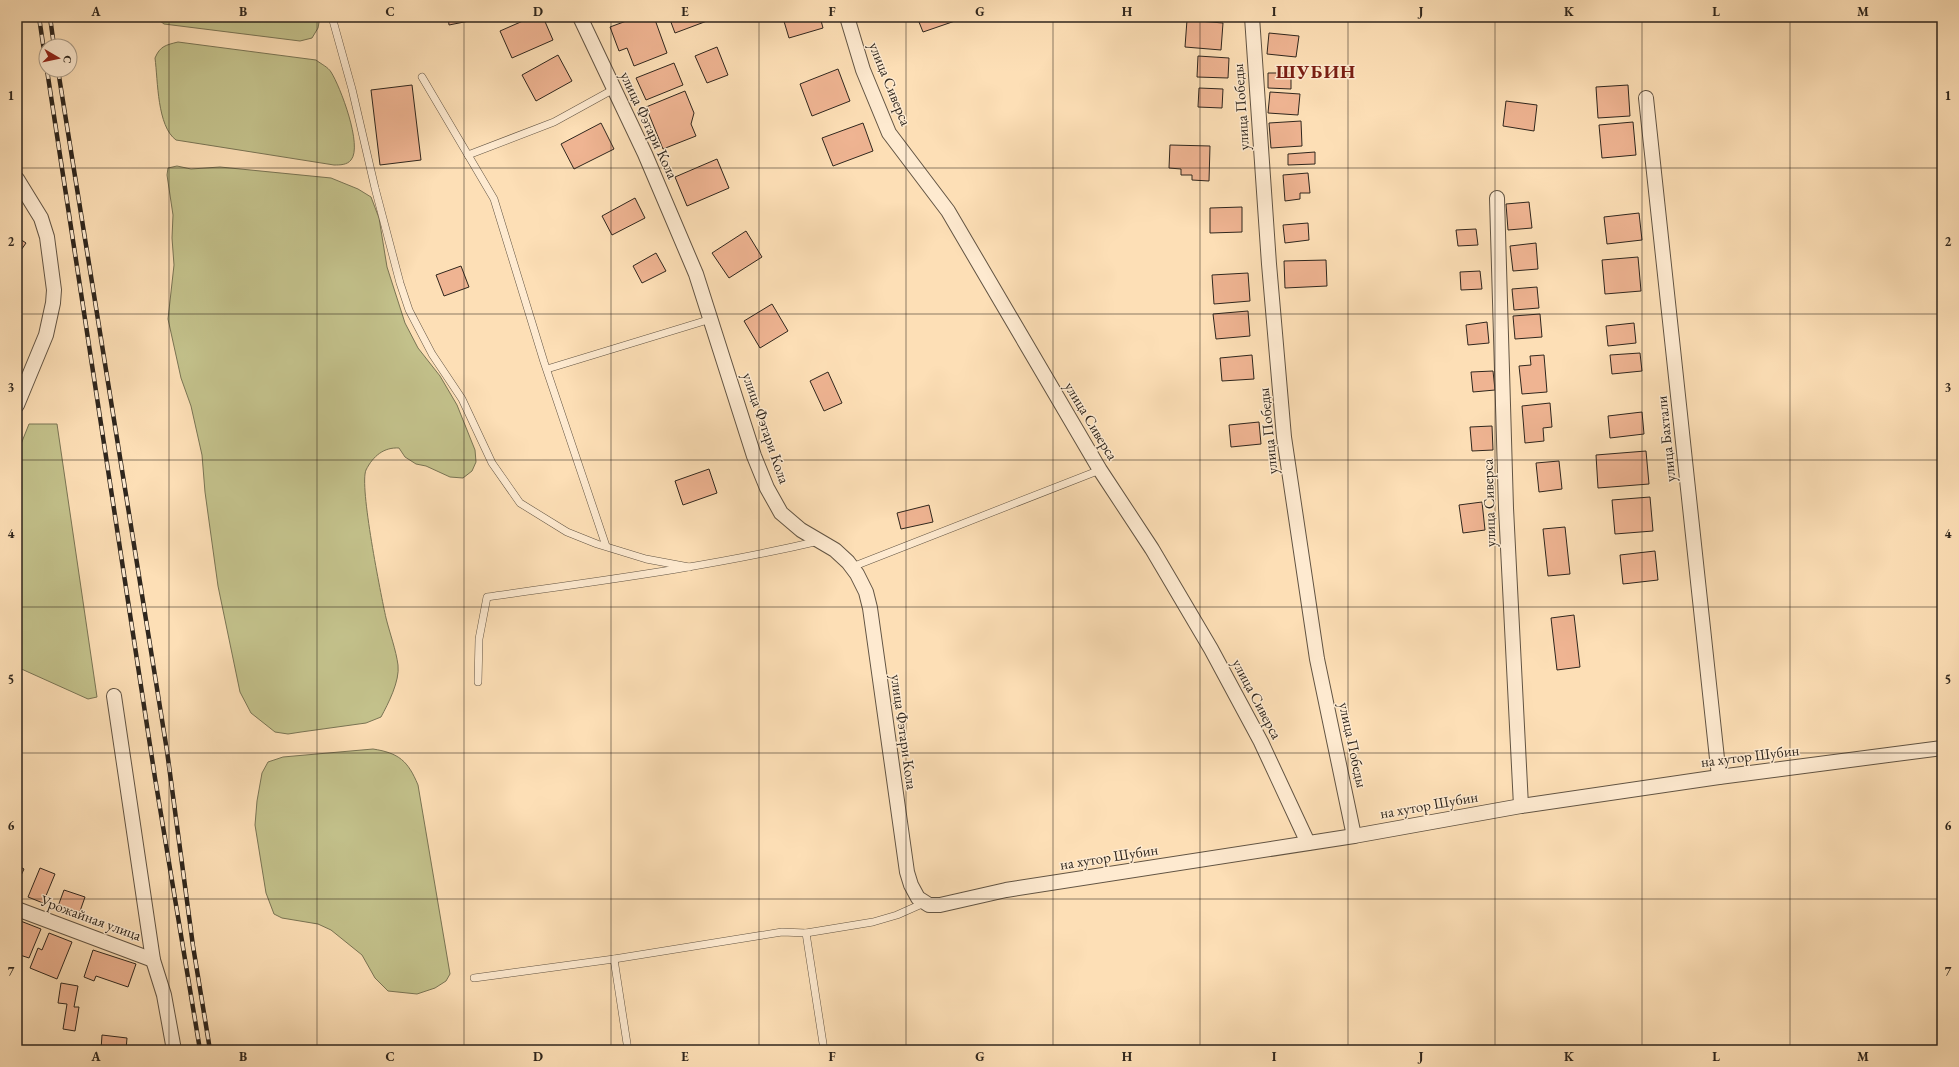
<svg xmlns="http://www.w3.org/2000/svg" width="1959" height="1067" viewBox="0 0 1959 1067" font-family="'EB Garamond',serif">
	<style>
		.green { fill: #c3c18b; stroke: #797454 }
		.building { fill: #efb492; stroke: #2f261d }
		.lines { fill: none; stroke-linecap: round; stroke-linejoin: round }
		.lane-casing { stroke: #625443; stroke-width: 8 }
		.street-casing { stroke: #625443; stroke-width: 16 }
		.lane { stroke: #feead0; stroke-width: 7 }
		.street { stroke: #feead0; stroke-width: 14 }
		.rail-casing { stroke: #2f261d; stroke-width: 4.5 }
		.rail { stroke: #feead0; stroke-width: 3; stroke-dasharray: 9; stroke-linecap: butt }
		.grid { fill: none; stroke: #2f261d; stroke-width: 1; stroke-opacity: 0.55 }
		.labels { text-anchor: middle; stroke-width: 3; stroke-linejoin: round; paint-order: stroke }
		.street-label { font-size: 15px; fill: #2f261d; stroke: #feead0 }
		.district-label { font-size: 19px; font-weight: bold; letter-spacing: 1px; fill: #7a1f14; stroke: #feead0 }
		.neatline { fill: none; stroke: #2f261d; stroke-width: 1.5 }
		.grid-label { font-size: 13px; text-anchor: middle; font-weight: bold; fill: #2f261d }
	</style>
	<rect width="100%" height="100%" fill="#fddfb6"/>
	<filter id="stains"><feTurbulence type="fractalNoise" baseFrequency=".005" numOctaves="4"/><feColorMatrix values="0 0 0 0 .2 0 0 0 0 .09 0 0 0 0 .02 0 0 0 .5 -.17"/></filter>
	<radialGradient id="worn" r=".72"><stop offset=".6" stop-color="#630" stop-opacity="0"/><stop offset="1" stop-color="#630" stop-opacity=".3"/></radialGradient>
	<!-- green -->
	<g class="green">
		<path d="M155,17h165l-2,11 -6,10 -12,3 -136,-17z"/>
		<path d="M178,42l138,18c5,4 12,7 15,12 9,14 32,74 20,88 -4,5 -11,5 -17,5l-158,-25c-19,-14 -18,-59 -21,-82 5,-12 11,-13 23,-16z"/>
		<path d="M177,166l14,3 29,-2 111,11 27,11 13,8 8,21 8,49 18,56 13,25 22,28 17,29 18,45 1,12 -4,9 -9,7 -13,-1 -24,-11 -10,-2 -11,-7 -6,-9c-15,-1 -26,8 -33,22 -7,16 15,125 20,148 4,16 10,32 12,47 2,16 -10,39 -17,52l-15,6 -65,9 -13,2 -13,-2 -24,-19 -11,-21 -22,-106 -13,-94 -3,-37 -11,-49 -10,-28 -13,-59 6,-54 -2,-27 1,-23 -6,-40 1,-7z"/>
		<path d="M29,424h28l40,273 -9,2 -71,-32v-213z"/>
		<path d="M373,749c26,4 35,12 45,36l32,189 -4,7 -11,7 -18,6 -29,-3 -13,-13 -13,-23 -31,-25 -13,-6 -36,-6 -8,-4 -8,-21 -11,-68 2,-24 5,-28 6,-11 15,-5z"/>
		<path d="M382,1046l27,1 16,3h-57z"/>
	</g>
	<!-- building -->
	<g class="building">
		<path d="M448,17h41l-40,8z"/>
		<path d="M532,17h11l10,23 -41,18 -12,-27z"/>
		<path d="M637,17h17l13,36 -33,13 -7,-18 -8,3 -9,-24z"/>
		<path d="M669,17h37l1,4 -32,12z"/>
		<path d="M820,17l3,11 -34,10 -6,-20z"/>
		<path d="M917,17h37l1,4 -32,11z"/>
		<path d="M1187,20l36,3 -2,27 -36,-3z"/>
		<path d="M1269,33l30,3 -3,21 -29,-3z"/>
		<path d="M717,47l11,28 -21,8 -12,-27z"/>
		<path d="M558,55l14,26 -36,20 -14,-26z"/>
		<path d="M1198,56l31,2 -1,20 -31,-1z"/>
		<path d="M674,63l9,22 -37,15 -10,-22z"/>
		<path d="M838,69l12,32 -38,15 -12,-32z"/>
		<path d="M1268,73h23v16l-23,-1z"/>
		<path d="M412,85l9,75 -41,5 -9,-75z"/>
		<path d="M1628,85l2,31 -32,2 -2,-31z"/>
		<path d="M1199,88l24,1 -1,19 -24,-1z"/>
		<path d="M685,91l9,22 -3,11 5,12 -33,13 -17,-42z"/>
		<path d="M1270,92l30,2 -2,21 -30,-2z"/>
		<path d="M1506,101l31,4 -3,26 -31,-5z"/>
		<path d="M1301,121l1,25 -31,2 -2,-25z"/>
		<path d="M1633,122l3,33 -34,3 -3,-33z"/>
		<path d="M601,123l13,26 -40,20 -13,-25z"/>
		<path d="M863,123l10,28 -40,15 -11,-28z"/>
		<path d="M1170,145l40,1 -1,35 -17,-1v-5h-11v-6l-12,-1z"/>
		<path d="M1315,152v12l-27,1v-11z"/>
		<path d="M717,159l12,29 -42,18 -12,-29z"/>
		<path d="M1308,173l2,20h-10v6l-15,2 -2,-26z"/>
		<path d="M635,198l10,20 -33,17 -10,-19z"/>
		<path d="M1529,202l3,26 -24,2 -2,-26z"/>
		<path d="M1242,207v25l-32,1v-25z"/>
		<path d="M1639,213l3,27 -35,4 -3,-27z"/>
		<path d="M1308,223l1,17 -24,3 -2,-18z"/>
		<path d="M1476,229l2,16 -20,1 -2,-16z"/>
		<path d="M746,231l16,26 -33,21 -17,-25z"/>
		<path d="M17,237l9,6 -9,13z"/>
		<path d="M1536,243l2,26 -25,2 -3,-25z"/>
		<path d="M656,253l10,18 -24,12 -9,-17z"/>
		<path d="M1638,257l3,34 -36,3 -3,-34z"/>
		<path d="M1326,260l1,26 -42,2 -1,-27z"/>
		<path d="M461,266l8,21 -25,9 -8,-21z"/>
		<path d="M1480,271l2,18 -21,1 -1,-18z"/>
		<path d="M1248,273l2,28 -36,3 -2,-29z"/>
		<path d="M1537,287l2,21 -25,2 -2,-21z"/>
		<path d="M772,304l16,27 -28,17 -16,-27z"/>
		<path d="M1248,311l2,25 -34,3 -3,-25z"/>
		<path d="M1540,314l2,23 -27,2 -2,-23z"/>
		<path d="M1487,322l2,21 -21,2 -2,-20z"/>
		<path d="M1634,323l2,20 -28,3 -2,-20z"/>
		<path d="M1640,353l2,18 -30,3 -2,-19z"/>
		<path d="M1252,355l2,24 -32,2 -2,-23z"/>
		<path d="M1544,355l3,37 -25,2 -3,-28 12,-1 -1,-9z"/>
		<path d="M1493,371l2,19 -22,2 -2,-20z"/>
		<path d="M828,372l14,31 -18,8 -14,-30z"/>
		<path d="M1550,403l2,24 -9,1 1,13 -19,2 -3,-37z"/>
		<path d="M1642,412l2,22 -34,4 -2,-22z"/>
		<path d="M1259,422l2,22 -30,3 -2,-22z"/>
		<path d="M1492,426l1,24 -21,1 -2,-24z"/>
		<path d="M1646,451l3,33 -51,4 -2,-33z"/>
		<path d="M1559,461l3,28 -23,3 -3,-29z"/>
		<path d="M709,469l8,24 -34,12 -8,-24z"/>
		<path d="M1650,497l3,34 -38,3 -3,-34z"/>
		<path d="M1482,502l3,28 -22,3 -4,-28z"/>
		<path d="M929,505l4,17 -32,7 -4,-16z"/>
		<path d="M1565,527l5,47 -22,2 -5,-47z"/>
		<path d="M1655,551l3,29 -35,4 -3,-29z"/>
		<path d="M1574,615l6,52 -23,3 -6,-52z"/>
		<path d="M17,865l7,4 -7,15z"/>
		<path d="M40,868l15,6 -12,29 -15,-6z"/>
		<path d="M64,890l21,7 -7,20 -21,-8z"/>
		<path d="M18,920l23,9 -12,29 -12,-4z"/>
		<path d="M49,933l23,9 -15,37 -27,-11 8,-20 4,2z"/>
		<path d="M93,950l43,14 -8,23 -32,-11 -2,5 -10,-4z"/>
		<path d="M61,983l17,3 -4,21h5l-4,24 -12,-2 4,-25 -9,-1z"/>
		<path d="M102,1035l25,3 -1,12h-25z"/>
	</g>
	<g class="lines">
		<defs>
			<g id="lane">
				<path d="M332,17l20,72 23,99 25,95 9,27 23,44 30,45 30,64 28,40 47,29 30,12 49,15 43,8"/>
				<path d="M422,77l72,122 50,163 62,184"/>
				<path d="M468,155l86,-33 60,-33"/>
				<path d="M547,369l164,-50"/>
				<path d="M852,567l248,-97"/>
				<path d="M478,682l1,-43 8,-42c111,-16 222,-30 332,-56"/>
				<path d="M806,933l18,117"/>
				<path d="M614,959l14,91"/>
				<path d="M474,978l140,-19 168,-27 24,1 67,-11 24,-7 27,-12"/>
			</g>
			<g id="street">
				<path d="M580,17l65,137 51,120 58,182 13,32 14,25 20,17 34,20 13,12 9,12 9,18 4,16 37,264 4,13 7,13 11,7h11l66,-15 348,-54 167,-30 198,-29 223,-29"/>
				<path d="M847,17l16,53 26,63 59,78 152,259 52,79 59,100 50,93 47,101"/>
				<path d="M1252,17l17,247 15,173 33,222 37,177"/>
				<path d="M1646,98l73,679"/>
				<path d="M17,179l24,39 6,19 7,53 -1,13 -7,32 -29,70"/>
				<path d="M1497,198l9,310 15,298"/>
				<path d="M114,696l39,264 11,35 10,55"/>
				<path d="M17,909l136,51"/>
			</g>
		</defs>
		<!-- lane casing -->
		<use href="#lane" class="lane-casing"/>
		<!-- street casing -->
		<use href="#street" class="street-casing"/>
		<!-- lane -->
		<use href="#lane" class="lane"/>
		<!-- street -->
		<use href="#street" class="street"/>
		<defs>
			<g id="rail">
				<path d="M39,17l7,47"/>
				<path d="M50,17l4,29"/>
				<path d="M47,70l108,708 45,272"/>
				<path d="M58,70l109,681 26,195 17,104"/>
			</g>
		</defs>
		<!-- rail casing -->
		<use href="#rail" class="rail-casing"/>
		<!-- rail -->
		<use href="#rail" class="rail"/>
	</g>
	<!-- grid -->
	<path class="grid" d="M169,17v1033M317,17v1033M464,17v1033M611,17v1033M759,17v1033M906,17v1033M1053,17v1033M1200,17v1033M1348,17v1033M1495,17v1033M1642,17v1033M1790,17v1033M17,168h1925M17,314h1925M17,460h1925M17,607h1925M17,753h1925M17,899h1925"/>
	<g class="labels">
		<!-- street labels -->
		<g class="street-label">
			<text transform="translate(890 84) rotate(68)" y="5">улица Сиверса</text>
			<text transform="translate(1241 107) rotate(-94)" y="5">улица Победы</text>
			<text transform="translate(649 125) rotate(65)" y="5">улица Фэтари Кола</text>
			<text transform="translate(1091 421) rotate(59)" y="5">улица Сиверса</text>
			<text transform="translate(766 428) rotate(71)" y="5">улица Фэтари Кола</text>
			<text transform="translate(1268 431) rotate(-96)" y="5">улица Победы</text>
			<text transform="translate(1666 439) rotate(-96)" y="5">улица Бахтали</text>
			<text transform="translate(1489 503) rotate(-92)" y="5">улица Сиверса</text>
			<text transform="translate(1257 699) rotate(62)" y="5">улица Сиверса</text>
			<text transform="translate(904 732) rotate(82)" y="5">улица Фэтари Кола</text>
			<text transform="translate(1353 745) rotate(78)" y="5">улица Победы</text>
			<text transform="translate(1750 756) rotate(-7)" y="5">на хутор Шубин</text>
			<text transform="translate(1429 805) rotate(-10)" y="5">на хутор Шубин</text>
			<text transform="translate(1109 857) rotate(-9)" y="5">на хутор Шубин</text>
			<text transform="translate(91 918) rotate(20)" y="5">Урожайная улица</text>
		</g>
		<!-- district labels -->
		<g class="district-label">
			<text x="1316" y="78">ШУБИН</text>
		</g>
	</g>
	<!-- margin -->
	<rect width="1959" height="1067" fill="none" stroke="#fddfb6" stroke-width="44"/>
	<!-- north arrow -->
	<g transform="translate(58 58) rotate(99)"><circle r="19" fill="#feead0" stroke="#ab9c88"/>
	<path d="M0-3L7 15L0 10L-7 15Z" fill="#8f2418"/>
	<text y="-6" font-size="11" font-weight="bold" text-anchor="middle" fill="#2f261d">С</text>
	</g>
	<rect x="22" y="22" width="1915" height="1023" class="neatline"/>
	<g class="grid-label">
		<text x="96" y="16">A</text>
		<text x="243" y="16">B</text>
		<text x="390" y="16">C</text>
		<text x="538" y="16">D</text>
		<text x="685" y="16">E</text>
		<text x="832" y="16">F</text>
		<text x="980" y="16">G</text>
		<text x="1127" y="16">H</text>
		<text x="1274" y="16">I</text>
		<text x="1421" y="16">J</text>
		<text x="1569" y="16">K</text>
		<text x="1716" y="16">L</text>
		<text x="1863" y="16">M</text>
		<text x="11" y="100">1</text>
		<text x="1948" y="100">1</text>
		<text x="11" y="246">2</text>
		<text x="1948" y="246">2</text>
		<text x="11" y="392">3</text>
		<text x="1948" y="392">3</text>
		<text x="11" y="538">4</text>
		<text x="1948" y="538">4</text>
		<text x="11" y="684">5</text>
		<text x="1948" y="684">5</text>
		<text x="11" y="830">6</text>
		<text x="1948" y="830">6</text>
		<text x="11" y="976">7</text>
		<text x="1948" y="976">7</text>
		<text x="96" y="1061">A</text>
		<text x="243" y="1061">B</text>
		<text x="390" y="1061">C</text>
		<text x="538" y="1061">D</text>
		<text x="685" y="1061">E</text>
		<text x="832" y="1061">F</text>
		<text x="980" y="1061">G</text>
		<text x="1127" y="1061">H</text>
		<text x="1274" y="1061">I</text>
		<text x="1421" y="1061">J</text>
		<text x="1569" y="1061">K</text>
		<text x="1716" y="1061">L</text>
		<text x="1863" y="1061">M</text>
	</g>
	<rect width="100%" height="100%" filter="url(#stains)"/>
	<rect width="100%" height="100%" fill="url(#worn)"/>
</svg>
